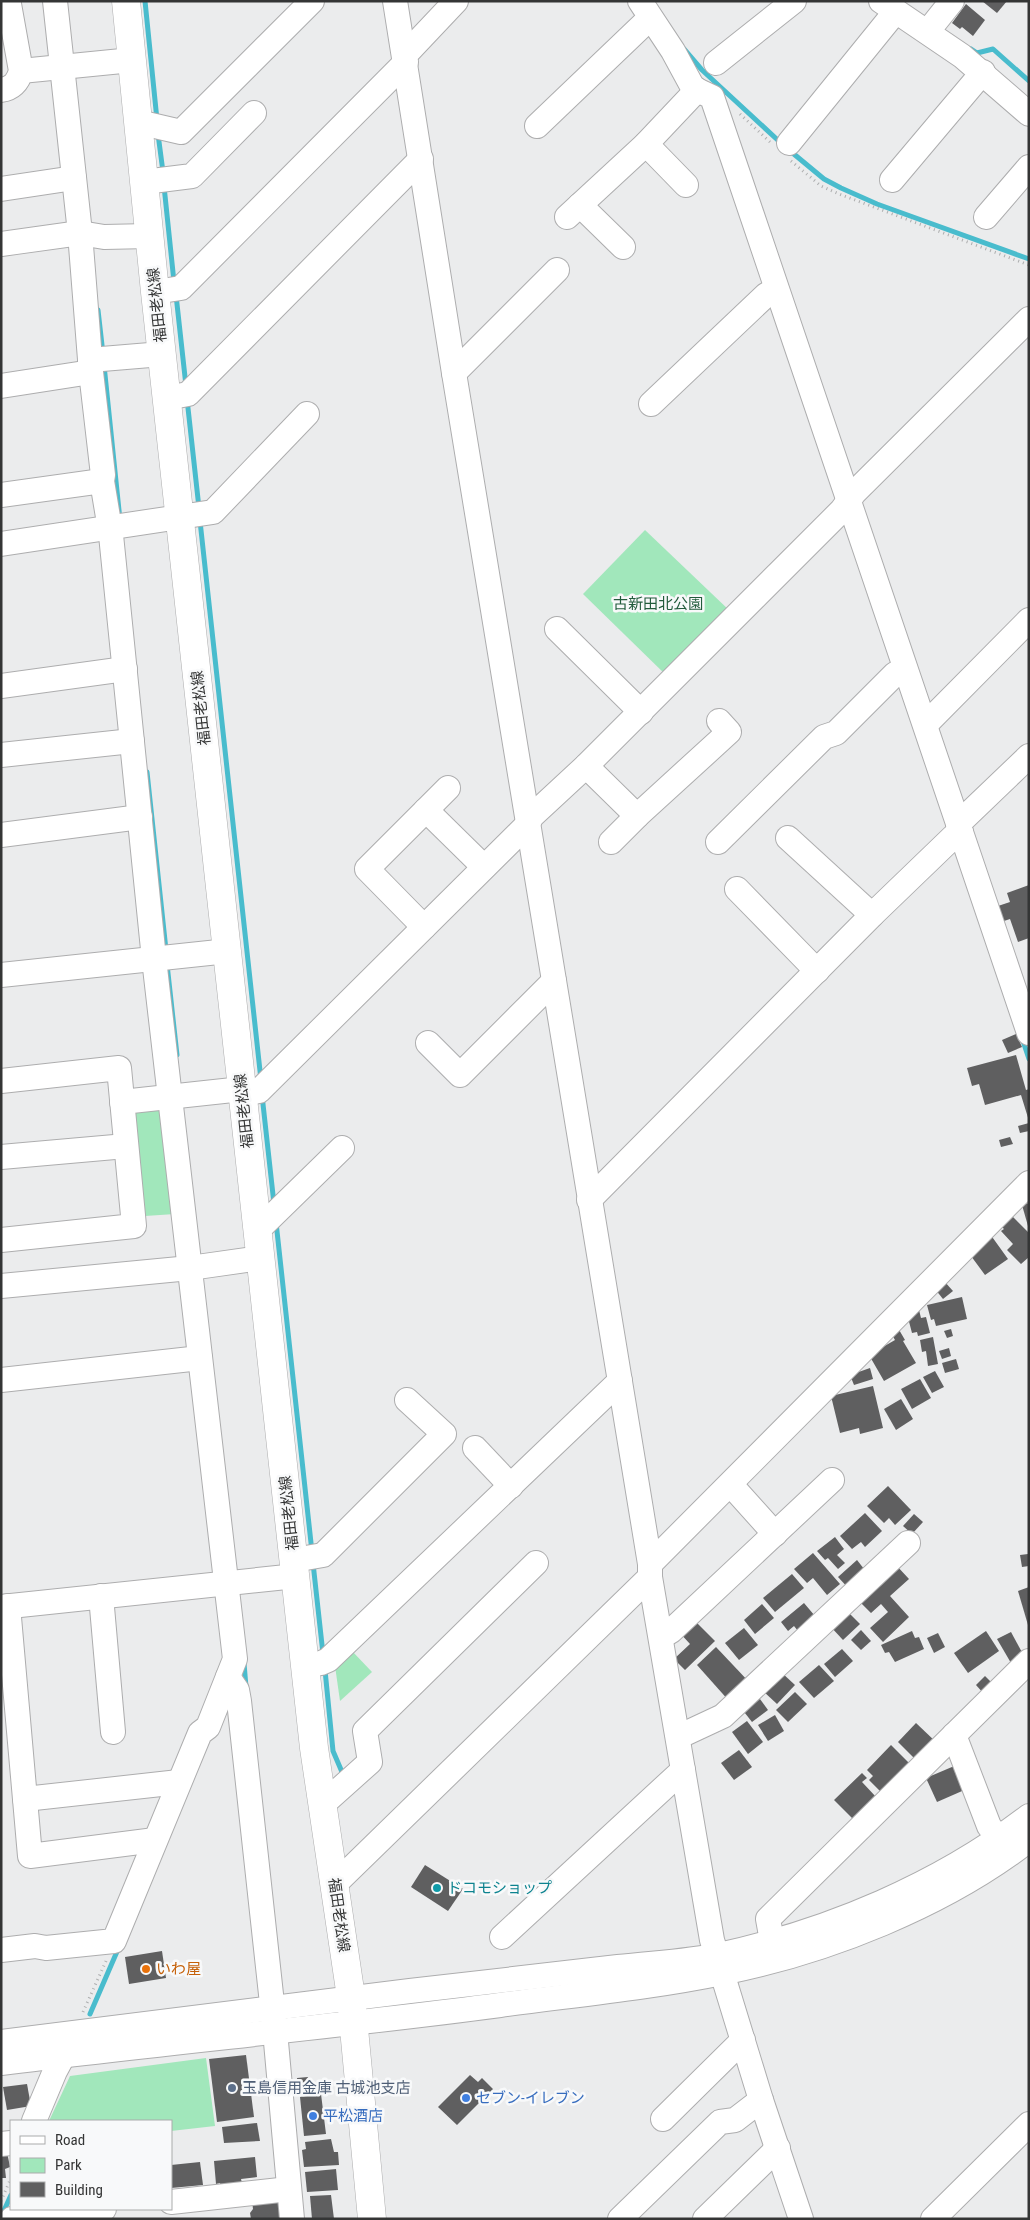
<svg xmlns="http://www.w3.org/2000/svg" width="1030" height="2220" viewBox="0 0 1030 2220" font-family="'Roboto Condensed','Noto Sans JP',sans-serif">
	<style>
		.green { fill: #a1e7bb }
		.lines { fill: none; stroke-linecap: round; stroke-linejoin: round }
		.stream { stroke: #49bccd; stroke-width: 5 }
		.building { fill: #5f5f60 }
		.minor-casing { stroke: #adadae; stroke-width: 26 }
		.major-casing { stroke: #adadae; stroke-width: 29 }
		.path { stroke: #aeafb0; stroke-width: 3; stroke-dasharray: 1 4; stroke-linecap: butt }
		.minor { stroke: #fff; stroke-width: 24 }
		.major { stroke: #fff; stroke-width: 28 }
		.culture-dot { fill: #0f9aa8; stroke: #f8f9fa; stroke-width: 2 }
		.food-dot { fill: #e8710a; stroke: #f8f9fa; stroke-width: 2 }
		.service-dot { fill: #5c6f8a; stroke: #f8f9fa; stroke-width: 2 }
		.shop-dot { fill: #3f7fe0; stroke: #f8f9fa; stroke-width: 2 }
		.labels { text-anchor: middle; stroke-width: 5; stroke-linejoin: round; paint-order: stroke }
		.street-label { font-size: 15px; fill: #343535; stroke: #f8f9fa }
		.park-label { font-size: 15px; fill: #225c3c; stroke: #f8f9fa }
		.culture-label { font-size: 15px; fill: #0d838f; stroke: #f8f9fa; text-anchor: start }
		.food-label { font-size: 15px; fill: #c56008; stroke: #f8f9fa; text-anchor: start }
		.service-label { font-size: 15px; fill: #4e5e75; stroke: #f8f9fa; text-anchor: start }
		.shop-label { font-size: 15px; fill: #366cbe; stroke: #f8f9fa; text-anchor: start }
	</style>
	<rect width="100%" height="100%" fill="#ebeced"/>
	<!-- green -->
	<g class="green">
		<path d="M645,530l86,82 -63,65 -85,-83z"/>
		<path d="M162,1106l13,108 -30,2 -13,-98 8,-11z"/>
		<path d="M352,1651l20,21 -32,29 -5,-35z"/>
		<path d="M206,2058l9,68 -44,5v-10h-122l21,-45z"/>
	</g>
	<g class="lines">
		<!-- stream -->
		<g class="stream">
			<path d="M145,1l12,119"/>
			<path d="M684,49l18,21 80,74"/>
			<path d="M971,49l6,4 16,-4 36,32"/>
			<path d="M158,134l5,38"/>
			<path d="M789,150l35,29 17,9 36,16 152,55"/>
			<path d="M164,186l10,96"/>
			<path d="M176,295l10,91"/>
			<path d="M98,310l5,44"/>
			<path d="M104,365l16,155"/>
			<path d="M187,399l12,109"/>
			<path d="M200,521l61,559"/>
			<path d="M147,772l19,178"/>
			<path d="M167,964l10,91"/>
			<path d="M1022,1038l7,21"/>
			<path d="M262,1095l12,109"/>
			<path d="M276,1222l36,330"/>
			<path d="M313,1563l10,91"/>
			<path d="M244,1663l2,24"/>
			<path d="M325,1670l8,81 9,21"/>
			<path d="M90,2014l29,-67"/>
			<path d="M2,2215l9,-20"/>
		</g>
	</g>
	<!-- building -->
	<g class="building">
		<path d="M982,1h25l-10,12z"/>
		<path d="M966,4l19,16 -12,16 -11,-9 -2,2 -8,-6z"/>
		<path d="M1029,885v53l-11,4 -8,-23 -9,3 -6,-15 15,-5 -3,-9z"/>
		<path d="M1016,1034l6,13 -14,6 -6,-13z"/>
		<path d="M1016,1055l10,35 3,-1v32l-8,-26 -36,10 -6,-21 -7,2 -5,-18z"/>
		<path d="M1029,1123v8l-9,2 -2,-7z"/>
		<path d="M1010,1137l3,7 -12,3 -2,-7z"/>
		<path d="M1029,1203v23h-1l-6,-21z"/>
		<path d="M1010,1214l19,19v24l-8,7 -14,-14 6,-6 -12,-13 3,-2 -5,-5z"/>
		<path d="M990,1234l18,25 -23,16 -14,-19 11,-8 -3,-5z"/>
		<path d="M944,1281l9,10 -10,8 -8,-10z"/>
		<path d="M962,1297l5,22 -31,7 -2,-7 -3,1 -4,-15z"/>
		<path d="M919,1310l2,8 5,-1 4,16 -12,3 -1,-4 -5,1 -5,-19z"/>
		<path d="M898,1328l7,12 -2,1 13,22 -32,18 -15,-26 26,-15 -4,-7z"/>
		<path d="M951,1329l2,7 -6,2 -3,-7z"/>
		<path d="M933,1337l5,27 -10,2 -2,-15 -4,1 -2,-12z"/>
		<path d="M949,1348l2,8 -9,3 -3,-8z"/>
		<path d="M956,1359l3,10 -14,4 -3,-10z"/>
		<path d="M870,1368l3,11 -19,6 -4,-10z"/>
		<path d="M935,1371l9,16 -12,6 -9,-16z"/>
		<path d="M920,1379l11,19 -19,11 -11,-20z"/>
		<path d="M873,1386l10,42 -23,6 -1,-6 -19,5 -9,-37z"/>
		<path d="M901,1399l12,20 -17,11 -12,-21z"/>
		<path d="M888,1486l23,24 -16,15 -6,-7 -5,5 -17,-17z"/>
		<path d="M865,1513l17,18 -17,16 -4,-5 -9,7 -12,-13z"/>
		<path d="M914,1514l9,8 -11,12 -9,-8z"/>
		<path d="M835,1537l9,12 -7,6 8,8 -7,6 -10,-11 -3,2 -8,-9z"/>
		<path d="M813,1553l27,31 -13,11 -14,-17 -6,5 -13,-14z"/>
		<path d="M1028,1554l1,12 -7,1 -2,-12z"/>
		<path d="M857,1560l11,14 -18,16 -12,-13z"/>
		<path d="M896,1565l13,14 -19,17 19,21 -26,25 -13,-14 18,-16 -7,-8 -10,9 -13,-13z"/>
		<path d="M792,1574l12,14 -29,24 -12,-14z"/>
		<path d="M1029,1587v38h-1l-10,-34z"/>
		<path d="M804,1603l16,19 -18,14 -8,-10 -6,5 -7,-9z"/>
		<path d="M762,1604l12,14 -19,16 -11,-14z"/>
		<path d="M847,1611l13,13 -17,16 -13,-14z"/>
		<path d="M693,1619l22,22 -30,29 -11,-11 16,-15 -11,-12z"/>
		<path d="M744,1628l14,17 -19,15 -14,-17z"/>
		<path d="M861,1630l10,11 -10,9 -10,-10z"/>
		<path d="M912,1631l3,7 4,-1 5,12 -29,13 -6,-10 -4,1 -4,-8z"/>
		<path d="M986,1631l13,20 -31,22 -14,-20z"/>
		<path d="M1011,1632l13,24 -13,7 -14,-24z"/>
		<path d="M938,1633l7,14 -11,6 -7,-15z"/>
		<path d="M716,1647l34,36 -20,19 -33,-37z"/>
		<path d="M842,1649l11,12 -18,16 -11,-13z"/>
		<path d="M819,1665l15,16 -20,17 -15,-16z"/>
		<path d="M781,1672l14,13 -18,19 -14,-13z"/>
		<path d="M985,1676l9,9 -10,9 -8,-9z"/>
		<path d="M795,1692l12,12 -19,18 -12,-12z"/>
		<path d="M757,1695l11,15 -16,12 -11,-14z"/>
		<path d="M775,1715l9,16 -16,10 -10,-16z"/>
		<path d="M747,1721l16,21 -15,12 -16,-22z"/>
		<path d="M916,1723l21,20 -19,19 -20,-20z"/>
		<path d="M891,1745l20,20 -28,29 -14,-14 4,-4 -6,-6z"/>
		<path d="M739,1750l13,17 -18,13 -13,-17z"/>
		<path d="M959,1764l10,24 -32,14 -11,-24z"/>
		<path d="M862,1773l5,5 -5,4 15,16 -23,22 -20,-20z"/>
		<path d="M425,1865l38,24 -15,22 -37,-24z"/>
		<path d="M162,1951l4,27 -37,6 -4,-27z"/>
		<path d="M246,2055l8,62 -37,5 -8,-63z"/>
		<path d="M470,2075l8,7 4,-4 11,11 -36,36 -19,-18z"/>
		<path d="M308,2077l2,15h-11l-2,-14z"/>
		<path d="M27,2084l4,22 -24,4 -4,-23z"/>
		<path d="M321,2094l5,40 -22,2 -4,-39z"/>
		<path d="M257,2123l3,18 -36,2 -2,-16z"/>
		<path d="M331,2139l3,13h4l1,13 -35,2 -2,-17 4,-1 -1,-7z"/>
		<path d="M7,2152l3,15 -5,2 1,9h-5v-25z"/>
		<path d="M255,2157l2,20 -16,2 1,4 -21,6 -1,-6 -4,1 -2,-23z"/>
		<path d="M200,2162l3,23 -32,3v-23z"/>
		<path d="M336,2169l2,21 -31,2 -2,-20z"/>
		<path d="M331,2195l3,24h-22l-2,-23z"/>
		<path d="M280,2200l2,19h-31l-1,-6 3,-4 -1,-8z"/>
	</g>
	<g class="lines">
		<defs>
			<g id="minor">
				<path d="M395,1l59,372 196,1191v13l62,363 49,160 40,119"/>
				<path d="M640,1l33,50 19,35 5,4 15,7 317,936"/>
				<path d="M881,1l81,55 67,58"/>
				<path d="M1,5l8,-1 12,67c-3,11 -8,17 -20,19"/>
				<path d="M928,31l24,-30"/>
				<path d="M405,55l51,-54"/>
				<path d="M716,63l78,-62"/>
				<path d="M21,71l111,-11"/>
				<path d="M138,122l43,10 131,-131"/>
				<path d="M537,126l113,-108"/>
				<path d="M789,143l107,-132"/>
				<path d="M646,144l40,41"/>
				<path d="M892,180l91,-108"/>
				<path d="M144,182l48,-6 62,-63"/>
				<path d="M1,189l73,-11"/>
				<path d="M580,205l43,42"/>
				<path d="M567,217l79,-73 51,-54"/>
				<path d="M986,217l43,-50"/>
				<path d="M1,244l79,-11 24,4 45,-1"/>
				<path d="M155,292l26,-4 225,-226"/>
				<path d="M90,360l72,-6"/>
				<path d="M454,373l103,-103"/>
				<path d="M1,386l90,-14"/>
				<path d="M167,398l21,-4 233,-235"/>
				<path d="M651,404l115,-109 10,-6"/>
				<path d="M1,495l101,-14"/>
				<path d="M1,544l212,-32 94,-98"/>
				<path d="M557,629l84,83"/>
				<path d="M1,686l124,-17"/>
				<path d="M926,724l103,-104"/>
				<path d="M1,755l131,-14"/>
				<path d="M586,766l51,50 92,-84 -10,-11"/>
				<path d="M426,810l58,57"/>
				<path d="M958,824l71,-68"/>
				<path d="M1,835l139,-18"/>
				<path d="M788,838l84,77"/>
				<path d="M611,842l26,-26"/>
				<path d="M718,842l106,-105 12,-4 59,-59 9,-5"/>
				<path d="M737,889l80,82"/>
				<path d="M424,927l-57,-58 81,-81"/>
				<path d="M1,975l227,-24"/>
				<path d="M428,1043l32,32 94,-94"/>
				<path d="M1,1081l118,-13 15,158 -133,14"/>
				<path d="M243,1094l16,-3 5,-5 262,-260 6,-10 54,-50 256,-256 12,-17 175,-174"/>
				<path d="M122,1102l120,-13"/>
				<path d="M1,1157l125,-11"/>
				<path d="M589,1200l283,-285 81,-78 8,-5"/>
				<path d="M257,1231l85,-83"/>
				<path d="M1,1286l189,-18 70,-10"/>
				<path d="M1,1380l199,-22"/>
				<path d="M475,1448l36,38"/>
				<path d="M731,1485l44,49"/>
				<path d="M294,1560l29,-5 121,-121 -37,-34"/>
				<path d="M650,1564l379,-381"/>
				<path d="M101,1596l12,136"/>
				<path d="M8,1606l22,250 125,-16"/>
				<path d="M1,1607l295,-31"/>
				<path d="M661,1637l10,-6 161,-151"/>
				<path d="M305,1666l16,-3 7,-3 292,-279"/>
				<path d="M228,1677l9,13 2,11 36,330 17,188"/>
				<path d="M954,1735l35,91 9,12"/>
				<path d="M678,1737l45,-21 185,-173"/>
				<path d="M25,1799l154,-17"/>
				<path d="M323,1804l47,-42 -5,-31 171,-168"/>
				<path d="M335,1884l315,-307"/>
				<path d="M502,1937l181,-167"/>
				<path d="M772,1941l-4,-22 261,-258"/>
				<path d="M1,1950l34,-4 11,2 68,-7 86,-208 8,-6 27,-68 -81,-700 -43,-424 -9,-54 1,-6 -12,-103 -11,-139 -25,-232"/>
				<path d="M1,2042c137,-17 273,-35 409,-51 69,-8 138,-16 208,-24 33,-4 68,-5 101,-12 110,-24 220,-70 310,-139"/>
				<path d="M1,2063c167,-21 333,-36 499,-58 74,-10 149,-17 222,-32 105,-21 222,-67 307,-133"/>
				<path d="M663,2119l80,-79"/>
				<path d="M34,2121l21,-50 14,-26"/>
				<path d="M1,2144l10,-1"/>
				<path d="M171,2202l118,-13"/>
				<path d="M12,2219l92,-10"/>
				<path d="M620,2219l100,-97 15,-2 26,-20"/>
				<path d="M705,2219l73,-71"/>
				<path d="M933,2219l96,-95"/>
			</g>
			<path id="major" d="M126,1l29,291 150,1374 9,82 37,249 21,222"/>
		</defs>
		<!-- minor casing -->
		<use href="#minor" class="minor-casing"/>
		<!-- major casing -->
		<use href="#major" class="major-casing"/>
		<!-- path -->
		<g class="path">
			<path d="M740,114l30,28"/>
			<path d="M791,161l30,25 18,8 190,71"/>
			<path d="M83,2012l23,-51"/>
			<path d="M1,2201l10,-23"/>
		</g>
		<!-- minor -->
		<use href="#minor" class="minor"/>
		<!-- major -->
		<use href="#major" class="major"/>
	</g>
	<!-- markers -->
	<circle class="culture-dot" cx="437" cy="1888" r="5"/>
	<circle class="food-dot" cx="146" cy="1969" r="5"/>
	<circle class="service-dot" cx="232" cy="2088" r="5"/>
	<g class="shop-dot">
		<circle cx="466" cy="2098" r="5"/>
		<circle cx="313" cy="2116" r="5"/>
	</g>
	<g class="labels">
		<!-- street labels -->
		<g class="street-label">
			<text transform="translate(157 305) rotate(-96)" y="5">福田老松線</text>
			<text transform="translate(201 708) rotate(-96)" y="5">福田老松線</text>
			<text transform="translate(244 1111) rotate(-96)" y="5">福田老松線</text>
			<text transform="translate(289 1513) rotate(-96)" y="5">福田老松線</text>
			<text transform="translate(339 1915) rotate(82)" y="5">福田老松線</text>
		</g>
		<!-- park labels -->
		<g class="park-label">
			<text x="658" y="609">古新田北公園</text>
		</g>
		<!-- culture labels -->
		<g class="culture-label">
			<text x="447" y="1893">ドコモショップ</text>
		</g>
		<!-- food labels -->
		<g class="food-label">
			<text x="156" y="1974">いわ屋</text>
		</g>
		<!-- service labels -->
		<g class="service-label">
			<text x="242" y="2093">玉島信用金庫 古城池支店</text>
		</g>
		<!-- shop labels -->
		<g class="shop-label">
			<text x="476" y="2103">セブン-イレブン</text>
			<text x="323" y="2121">平松酒店</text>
		</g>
	</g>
	<!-- border -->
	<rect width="1030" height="2220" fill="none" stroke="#343535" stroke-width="5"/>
	<!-- legend -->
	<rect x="10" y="2120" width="162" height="90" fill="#f8f9fa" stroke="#aaabab"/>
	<rect x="20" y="2136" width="25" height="8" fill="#ffffff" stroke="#aaabab"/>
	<text x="55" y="2145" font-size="15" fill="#343535">Road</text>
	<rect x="20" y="2158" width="25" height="15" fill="#a1e7bb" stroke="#aaabab"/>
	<text x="55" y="2170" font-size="15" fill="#343535">Park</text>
	<rect x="20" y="2182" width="25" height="15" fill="#5f5f60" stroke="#aaabab"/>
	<text x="55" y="2195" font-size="15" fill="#343535">Building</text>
</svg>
